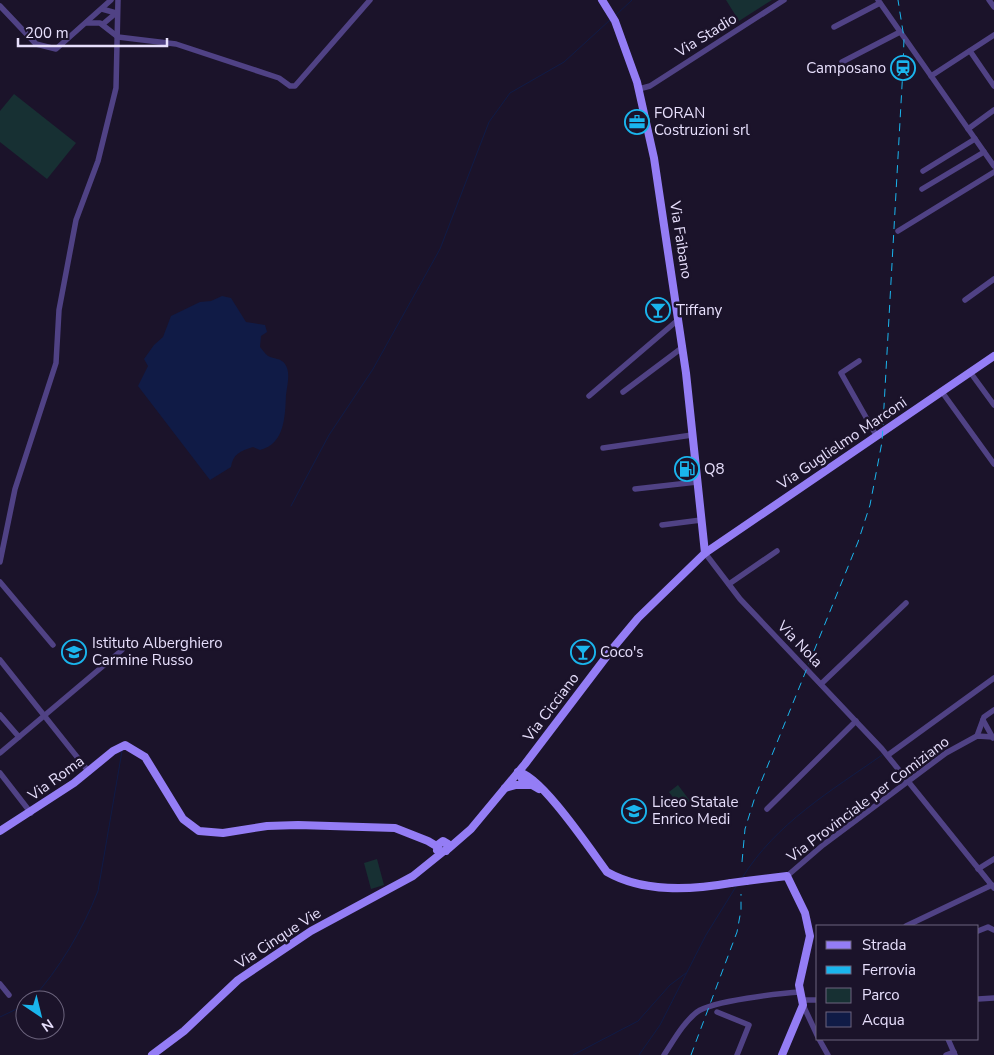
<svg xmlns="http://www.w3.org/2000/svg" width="994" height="1055" viewBox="0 0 994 1055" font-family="'Nunito Sans',sans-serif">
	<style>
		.green { fill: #173033 }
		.water { fill: #101b46 }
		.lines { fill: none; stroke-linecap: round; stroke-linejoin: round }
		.stream { stroke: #101b46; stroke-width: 1 }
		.street { stroke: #504285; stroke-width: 5.5 }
		.secondary { stroke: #947df5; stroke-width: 8 }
		.rail { stroke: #1ab5ed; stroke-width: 1; stroke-dasharray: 8 6; stroke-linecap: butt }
		.secondary-bridge { stroke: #947df5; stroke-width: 8 }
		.labels { text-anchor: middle; stroke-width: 5; stroke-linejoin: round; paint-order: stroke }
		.street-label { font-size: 15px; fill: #e7dffc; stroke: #1b132a }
		.poi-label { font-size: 15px; fill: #e7dffc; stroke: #1b132a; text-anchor: start }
	</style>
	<rect width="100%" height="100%" fill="#1b132a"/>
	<!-- green -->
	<g class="green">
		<path d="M726,0h46l-33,21z"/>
		<path d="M14,94l62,49 -29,36 -47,-37v-31z"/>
		<path d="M678,785l12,16 -9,7 -12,-16z"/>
		<path d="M377,859l7,26 -13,4 -7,-26z"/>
	</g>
	<!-- water -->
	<path class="water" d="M222,296l9,2 15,24 19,3 2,7 -6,4 -1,11c2,2 5,7 8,9 6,3 13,2 17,8 6,8 2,22 1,31 -1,21 -1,49 -26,55l-7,-3c-13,4 -20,7 -22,20l-21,13 -72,-94 10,-20 -4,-7 10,-14 9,-8 8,-21 29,-14 11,-1z"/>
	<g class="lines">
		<!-- stream -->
		<g class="stream">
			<path d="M615,16l17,-16"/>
			<path d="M291,506l38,-71 44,-66 67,-120 49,-127 21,-29 54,-31 46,-42"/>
			<path d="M742,878c34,-55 89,-87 140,-123"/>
			<path d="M31,1000c28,-30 52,-71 67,-109l24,-140"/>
			<path d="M0,1017l25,-12"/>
			<path d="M573,1055l65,-34 32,-36 16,-12"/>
			<path d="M639,1055l21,-30 46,-90 31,-50"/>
		</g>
		<!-- street -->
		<g class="street">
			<path d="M878,0l116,166"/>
			<path d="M989,0l5,7"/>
			<path d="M0,6l36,38 20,5 55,-49"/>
			<path d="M102,9l14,4 -13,11"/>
			<path d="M87,23h13l18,14 58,7 103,34 11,8h5l75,-86"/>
			<path d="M834,27l46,-24"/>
			<path d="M970,51l24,35"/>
			<path d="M842,62l58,-30"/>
			<path d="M931,76l63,-41"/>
			<path d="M639,89l11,-3 134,-86"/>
			<path d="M968,129l26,-19"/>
			<path d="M923,171l52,-32"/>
			<path d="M922,189l62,-37"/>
			<path d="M898,231l96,-59"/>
			<path d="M965,300l29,-21"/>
			<path d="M859,361l-18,12 35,62"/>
			<path d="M970,372l24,33"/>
			<path d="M623,392l60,-45"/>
			<path d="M942,392l52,72"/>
			<path d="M589,396l90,-77"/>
			<path d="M603,448l89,-13"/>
			<path d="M635,489l62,-7"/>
			<path d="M662,525l39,-5"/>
			<path d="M705,553l35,46 142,150 112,139"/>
			<path d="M0,562l15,-73 41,-126 3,-53 17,-90 22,-59 18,-73 2,-88"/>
			<path d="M0,582l53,63"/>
			<path d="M729,584l48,-33"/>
			<path d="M0,660l89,112"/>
			<path d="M821,684l85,-81"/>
			<path d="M0,715l19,22"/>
			<path d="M983,720l10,18"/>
			<path d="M977,736l7,-19 10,-7"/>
			<path d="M0,753l122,-103"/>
			<path d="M888,755l106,-77"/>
			<path d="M0,773l31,40"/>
			<path d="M767,809l89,-88"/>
			<path d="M978,869l16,-10"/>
			<path d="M787,876l36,-31 123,-92 31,-17 16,1"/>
			<path d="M906,926l86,-41"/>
			<path d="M978,931l10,-4 6,3"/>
			<path d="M0,984l9,11"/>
			<path d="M978,999l16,-1"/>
			<path d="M803,1000h15"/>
			<path d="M803,1005l15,32"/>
			<path d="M717,1012l32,13 -12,30"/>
			<path d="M819,1039l9,16"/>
			<path d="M948,1039l7,16"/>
			<path d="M664,1055c10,-15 19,-32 33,-43 15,-11 84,-19 104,-20"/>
			<path d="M946,1055l8,-3"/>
		</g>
		<!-- secondary -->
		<g class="secondary">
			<path d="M602,0l13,21 22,61 17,76 32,215 19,180"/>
			<path d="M518,772c22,2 74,80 89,100 37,21 84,18 124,11"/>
			<path d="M518,772l4,7 17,10"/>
			<path d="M505,788l11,-3h14"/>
			<path d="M0,831l74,-48 39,-32 12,-6 20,12 38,62 16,12 24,2 44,-7 31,-1 97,3 33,13 10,6"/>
			<path d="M448,849l23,-20 54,-65 88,-116 25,-30 67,-65 289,-197"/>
			<path d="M437,850l2,-6 4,-3 5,3 -2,7"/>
			<path d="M746,881l41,-5 18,37 5,23 -11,49 4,20 -21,50"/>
			<path d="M152,1055l32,-24 54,-51 73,-49 102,-55 31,-25"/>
		</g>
		<!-- rail -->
		<g class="rail">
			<path d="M742,862l3,-33 10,-32 103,-255 12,-37 12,-63 21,-374 1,-30 -6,-38"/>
			<path d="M691,1055l46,-123 4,-22v-16"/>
		</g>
		<!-- secondary-bridge -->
		<path class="secondary-bridge" d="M731,883l15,-2"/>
	</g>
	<!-- icons -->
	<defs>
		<symbol id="station-ring" viewBox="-11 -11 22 22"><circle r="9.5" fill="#1b132a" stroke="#1ab5ed" stroke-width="1.5"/><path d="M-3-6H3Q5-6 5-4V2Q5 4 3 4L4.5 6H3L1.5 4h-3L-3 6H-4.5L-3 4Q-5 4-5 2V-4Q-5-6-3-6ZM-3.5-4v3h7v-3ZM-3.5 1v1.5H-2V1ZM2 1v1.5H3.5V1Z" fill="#1ab5ed"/></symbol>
		<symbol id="office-ring" viewBox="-11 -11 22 22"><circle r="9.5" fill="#1b132a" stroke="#1ab5ed" stroke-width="1.5"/><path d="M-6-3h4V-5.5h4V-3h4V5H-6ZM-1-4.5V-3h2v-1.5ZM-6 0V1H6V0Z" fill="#1ab5ed"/></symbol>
		<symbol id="bar-ring" viewBox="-11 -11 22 22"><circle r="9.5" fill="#1b132a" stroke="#1ab5ed" stroke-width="1.5"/><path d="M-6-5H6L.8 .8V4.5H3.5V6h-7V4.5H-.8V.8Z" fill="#1ab5ed"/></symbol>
		<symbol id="fuel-ring" viewBox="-11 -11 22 22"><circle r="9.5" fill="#1b132a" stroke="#1ab5ed" stroke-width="1.5"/><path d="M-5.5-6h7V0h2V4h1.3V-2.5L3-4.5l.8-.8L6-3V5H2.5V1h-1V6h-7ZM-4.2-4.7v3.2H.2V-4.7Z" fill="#1ab5ed"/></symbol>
		<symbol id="school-ring" viewBox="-11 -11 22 22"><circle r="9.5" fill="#1b132a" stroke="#1ab5ed" stroke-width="1.5"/><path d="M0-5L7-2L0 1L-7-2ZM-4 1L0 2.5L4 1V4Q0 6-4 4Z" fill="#1ab5ed"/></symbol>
	</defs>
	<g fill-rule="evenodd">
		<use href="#station-ring" x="889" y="54" width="28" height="28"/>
		<use href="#office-ring" x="623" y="108" width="28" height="28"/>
		<use href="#bar-ring" x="644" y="296" width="28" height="28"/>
		<use href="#fuel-ring" x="673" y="455" width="28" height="28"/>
		<use href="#school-ring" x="60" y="638" width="28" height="28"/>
		<use href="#bar-ring" x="569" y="638" width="28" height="28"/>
		<use href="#school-ring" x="620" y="797" width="28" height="28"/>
	</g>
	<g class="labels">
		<!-- street labels -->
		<g class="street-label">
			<text transform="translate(706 35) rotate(-32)" y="5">Via Stadio</text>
			<text transform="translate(681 240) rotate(81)" y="5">Via Faibano</text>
			<text transform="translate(842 443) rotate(-34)" y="5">Via Guglielmo Marconi</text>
			<text transform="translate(800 644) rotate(46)" y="5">Via Nola</text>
			<text transform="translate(551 707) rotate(-53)" y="5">Via Cicciano</text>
			<text transform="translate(56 778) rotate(-36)" y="5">Via Roma</text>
			<text transform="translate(868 799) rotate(-37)" y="5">Via Provinciale per Comiziano</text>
			<text transform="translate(278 938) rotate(-33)" y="5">Via Cinque Vie</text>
		</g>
		<!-- poi labels -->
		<g class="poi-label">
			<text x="886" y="73" text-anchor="end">Camposano</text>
			<text x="654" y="118">FORAN<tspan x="654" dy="17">Costruzioni srl</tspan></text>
			<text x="676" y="315">Tiffany</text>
			<text x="704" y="474">Q8</text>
			<text x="92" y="648">Istituto Alberghiero<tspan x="92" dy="17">Carmine Russo</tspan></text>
			<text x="600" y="657">Coco's</text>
			<text x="652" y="807">Liceo Statale<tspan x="652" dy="17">Enrico Medi</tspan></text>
		</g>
	</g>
	<!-- legend -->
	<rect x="816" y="925" width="162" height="115" fill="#1b132a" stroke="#6d657e"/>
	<rect x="826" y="941" width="25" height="8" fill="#947df5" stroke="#6d657e"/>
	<text x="862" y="950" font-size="15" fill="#e7dffc">Strada</text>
	<rect x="826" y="966" width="25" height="8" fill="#1ab5ed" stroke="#6d657e"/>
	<text x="862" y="975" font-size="15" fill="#e7dffc">Ferrovia</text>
	<rect x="826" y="988" width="25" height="15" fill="#173033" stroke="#6d657e"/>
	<text x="862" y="1000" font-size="15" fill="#e7dffc">Parco</text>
	<rect x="826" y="1012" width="25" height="15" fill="#101b46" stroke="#6d657e"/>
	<text x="862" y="1025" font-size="15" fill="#e7dffc">Acqua</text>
	<!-- north arrow -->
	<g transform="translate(40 1015) rotate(145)"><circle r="24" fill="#1b132a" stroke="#6d657e"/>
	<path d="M0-4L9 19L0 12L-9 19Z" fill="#1ab5ed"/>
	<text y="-8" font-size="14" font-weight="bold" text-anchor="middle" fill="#e7dffc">N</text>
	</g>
	<!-- scale -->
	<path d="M18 38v8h149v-8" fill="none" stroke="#e7dffc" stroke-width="2.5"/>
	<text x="25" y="38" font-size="15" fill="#e7dffc" stroke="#1b132a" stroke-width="4" paint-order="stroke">200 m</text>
</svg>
